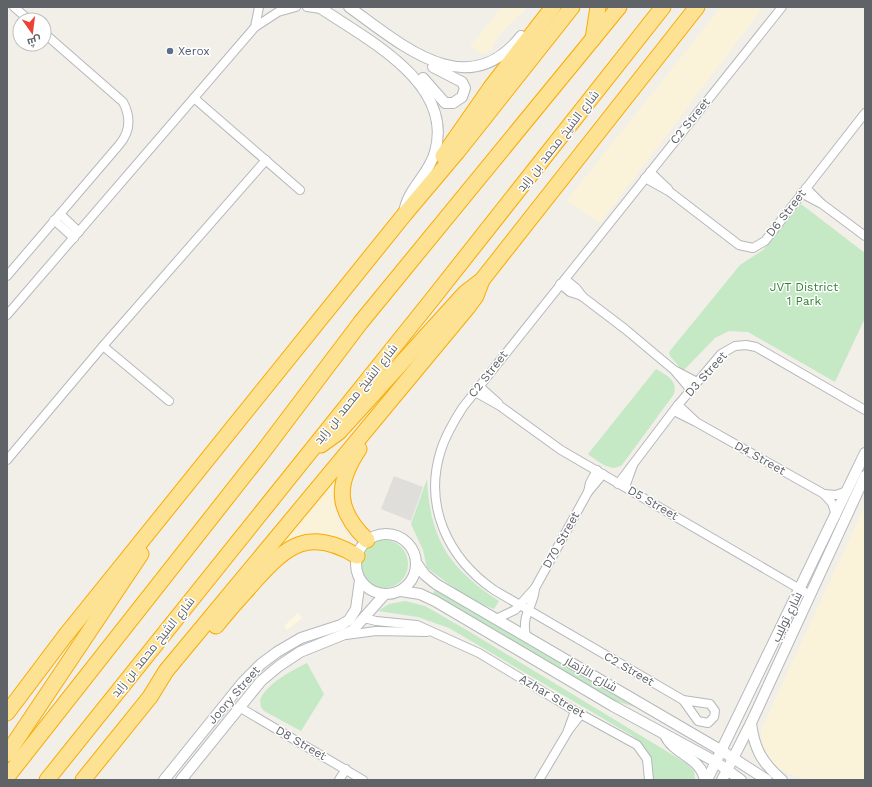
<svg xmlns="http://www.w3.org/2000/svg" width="872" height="787" viewBox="0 0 872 787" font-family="'Work Sans',Cairo,sans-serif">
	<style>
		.commercial { fill: #fef7e0 }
		.industrial { fill: #e0deda }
		.green { fill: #c5e8c5 }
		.sand { fill: #fbf3d9 }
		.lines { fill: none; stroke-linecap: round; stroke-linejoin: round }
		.minor-casing { stroke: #b5b8bc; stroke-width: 10 }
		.tertiary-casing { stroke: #b5b8bc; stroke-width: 12 }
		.motorway-casing { stroke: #f9ab00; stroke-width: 17 }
		.minor { stroke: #fff; stroke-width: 8 }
		.tertiary { stroke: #fff; stroke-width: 10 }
		.motorway { stroke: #fde293; stroke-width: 15 }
		.service-dot { fill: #5c6f8a; stroke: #fff; stroke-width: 1.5 }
		.labels { text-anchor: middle; stroke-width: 3; stroke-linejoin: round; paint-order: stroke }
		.service-label { font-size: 12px; fill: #4e5e75; stroke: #fff; text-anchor: start }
		.street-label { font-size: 12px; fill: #5f6368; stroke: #fff }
		.park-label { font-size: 12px; fill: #348238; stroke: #fff }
	</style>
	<rect width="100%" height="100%" fill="#f1efe8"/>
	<!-- commercial -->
	<path class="commercial" d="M298,613l4,5 -15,12 -3,-4z"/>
	<!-- industrial -->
	<path class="industrial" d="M394,476l29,11 -12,34 -30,-12z"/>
	<!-- green -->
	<g class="green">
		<path d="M801,204l64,49v65l-30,64 -87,-50 -19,-1 -14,7 -32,33 -13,-15 -1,-4 71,-87 23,-15z"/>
		<path d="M656,369c10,6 22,11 18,25l-52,71c-12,8 -24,-4 -34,-11z"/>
		<path d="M427,479c3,61 22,89 72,122l-5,8 -23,-9 -44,-32 -4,-18 -12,-26z"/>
		<circle cx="384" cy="564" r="24"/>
		<path d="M435,590l200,117 -23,-7 -180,-105z"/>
		<path d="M405,601l20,5 40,23 221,134 8,8 1,9h-42c-2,-22 -3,-31 -22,-45l-182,-107 -31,-11 -40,-6 11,-7z"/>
		<path d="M307,663l17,31 -23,37 -37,-20 -3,-4 -1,-7c7,-17 31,-29 47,-37z"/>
	</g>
	<!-- sand -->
	<g class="sand">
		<path d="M502,7h26l-29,28 -8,15 -4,3 -6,1 -11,-8z"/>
		<path d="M721,7h42l-163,216 -34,-22z"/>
		<path d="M335,479c-2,16 -2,32 6,47 2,5 9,9 9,15 -6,4 -13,-4 -20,-5 -19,-4 -39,2 -55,13z"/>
		<path d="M865,506v274c-33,0 -80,7 -98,-26 -5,-9 -7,-16 -5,-26z"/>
	</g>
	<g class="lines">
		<defs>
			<g id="minor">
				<path d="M14,7l15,13"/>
				<path d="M307,7l14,2"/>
				<path d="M255,27l4,-20"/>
				<path d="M194,98l106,92"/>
				<path d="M650,172l18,17"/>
				<path d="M645,178l25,14 69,53 14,3 12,-7 100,-128"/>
				<path d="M806,188l15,15"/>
				<path d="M801,193l21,11 43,32"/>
				<path d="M60,214l19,18"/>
				<path d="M54,220l20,18"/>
				<path d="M7,276l112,-131c12,-14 12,-28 4,-43l-79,-69"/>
				<path d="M565,279l11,9 7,9 42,32 49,41 17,20"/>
				<path d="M560,284l10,8 12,4"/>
				<path d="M7,315l248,-288 23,-15 18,-5"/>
				<path d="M103,346l66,55"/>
				<path d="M676,371l21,11"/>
				<path d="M479,386l19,17"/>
				<path d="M475,392l25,14 61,44 249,145"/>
				<path d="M678,405l17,16"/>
				<path d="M674,411l22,11 128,72 8,9 4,12"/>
				<path d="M7,460l96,-114 163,-186"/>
				<path d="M618,484l60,-79 43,-51 14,-8 11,-1 10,2 109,63"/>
				<path d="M625,487l8,-22"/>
				<path d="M588,492l15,-18"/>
				<path d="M824,494l12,1 11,-4"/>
				<path d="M364,618l12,3 41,4 62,28 96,58 62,34 10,14 2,21"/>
				<path d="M496,619l19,-9 20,-22"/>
				<path d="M346,635l30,-4 51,1"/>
				<path d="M526,636c-5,-23 8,-29 9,-48l53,-96 2,-9 7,-13"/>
				<path d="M683,700l-189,-110c-46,-32 -71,-84 -53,-140 5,-16 13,-29 22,-43l319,-400"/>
				<path d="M683,700l27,4 5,7 -1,6 -6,6 -10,-2z"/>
				<path d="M239,707l124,73"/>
				<path d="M568,731l13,-17"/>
				<path d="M339,780l7,-11"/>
				<path d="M539,780l28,-47 8,-22"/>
			</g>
			<g id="tertiary">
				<path d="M319,7c47,32 136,76 116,145 -6,23 -28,37 -31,61"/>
				<path d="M349,7c52,37 118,98 172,29"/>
				<path d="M423,78l22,25h8l9,-6 3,-9 -3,-6 -29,-15"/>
				<circle cx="386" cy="564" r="30"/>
				<path d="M417,564l8,11 11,9 286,167 45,29"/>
				<path d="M401,591l19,3 15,7 178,105 103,56 25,18"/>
				<path d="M751,723c3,26 12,41 31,57"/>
				<path d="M665,735c9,20 35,21 40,45"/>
				<path d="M164,780l79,-98 18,-18 16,-12 24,-14 40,-13 8,-5 7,-11 4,-29"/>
				<path d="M181,780l80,-99 18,-15 21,-14 52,-21 33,-37"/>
				<path d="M707,780l158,-327"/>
				<path d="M722,780l29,-57 114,-247"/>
			</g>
			<g id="motorway">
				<path d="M593,39l5,-32"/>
				<path d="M443,156l48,-69 62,-80"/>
				<path d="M321,445l18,-13 126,-139 17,-13 215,-273"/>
				<path d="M359,449c-24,36 -23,61 8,91"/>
				<path d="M216,626c12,-15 25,-29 38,-44 33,-37 55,-55 103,-26"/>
				<path d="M7,713l58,-77 339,-421 54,-64 114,-144"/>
				<path d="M7,754l134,-200"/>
				<path d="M7,777l255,-324 99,-131 258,-315"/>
				<path d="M47,780l383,-478 233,-295"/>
				<path d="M83,780l67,-83 16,-26 302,-364 8,-11 6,-16"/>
			</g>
		</defs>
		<!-- minor casing -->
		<use href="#minor" class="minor-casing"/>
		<!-- tertiary casing -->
		<use href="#tertiary" class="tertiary-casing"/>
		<!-- motorway casing -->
		<use href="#motorway" class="motorway-casing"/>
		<!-- minor -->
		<use href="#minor" class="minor"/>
		<!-- tertiary -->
		<use href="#tertiary" class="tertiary"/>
		<!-- motorway -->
		<use href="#motorway" class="motorway"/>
	</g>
	<!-- markers -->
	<circle class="service-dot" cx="170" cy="51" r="4"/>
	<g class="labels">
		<!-- service labels -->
		<g class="service-label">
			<text x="178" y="55">Xerox</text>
		</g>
		<!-- street labels -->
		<g class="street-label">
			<text transform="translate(690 121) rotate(-51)" y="4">C2 Street</text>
			<text transform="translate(558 141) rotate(-52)" y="4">شارع الشيخ محمد بن زايد</text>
			<text transform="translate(786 213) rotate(-52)" y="4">D6 Street</text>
			<text transform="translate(488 374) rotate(-52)" y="4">C2 Street</text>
			<text transform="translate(706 374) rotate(-48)" y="4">D3 Street</text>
			<text transform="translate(356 394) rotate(-51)" y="4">شارع الشيخ محمد بن زايد</text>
			<text transform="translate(760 458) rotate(29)" y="4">D4 Street</text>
			<text transform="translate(653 503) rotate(30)" y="4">D5 Street</text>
			<text transform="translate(561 540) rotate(-61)" y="4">D70 Street</text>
			<text transform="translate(787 617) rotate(-64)" y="4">شارع توليب</text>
			<text transform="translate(153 647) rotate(-51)" y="4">شارع الشيخ محمد بن زايد</text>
			<text transform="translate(629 669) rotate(30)" y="4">C2 Street</text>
			<text transform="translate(591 674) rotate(30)" y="4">شارع الأزهار</text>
			<text transform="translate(234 695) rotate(-49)" y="4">Joory Street</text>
			<text transform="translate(552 696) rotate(30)" y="4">Azhar Street</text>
			<text transform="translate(301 743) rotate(30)" y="4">D8 Street</text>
		</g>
		<!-- park labels -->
		<g class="park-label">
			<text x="804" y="291">JVT District<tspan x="804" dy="14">1 Park</tspan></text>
		</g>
	</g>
	<!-- border -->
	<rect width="872" height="787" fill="none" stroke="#5f6368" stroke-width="16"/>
	<!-- north arrow -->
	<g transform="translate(32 32) rotate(166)"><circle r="19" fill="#ffffff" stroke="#bfc1c3"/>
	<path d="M0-3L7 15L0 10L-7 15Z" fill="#ea4335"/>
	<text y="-6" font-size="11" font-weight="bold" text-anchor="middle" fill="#5f6368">ش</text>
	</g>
</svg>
